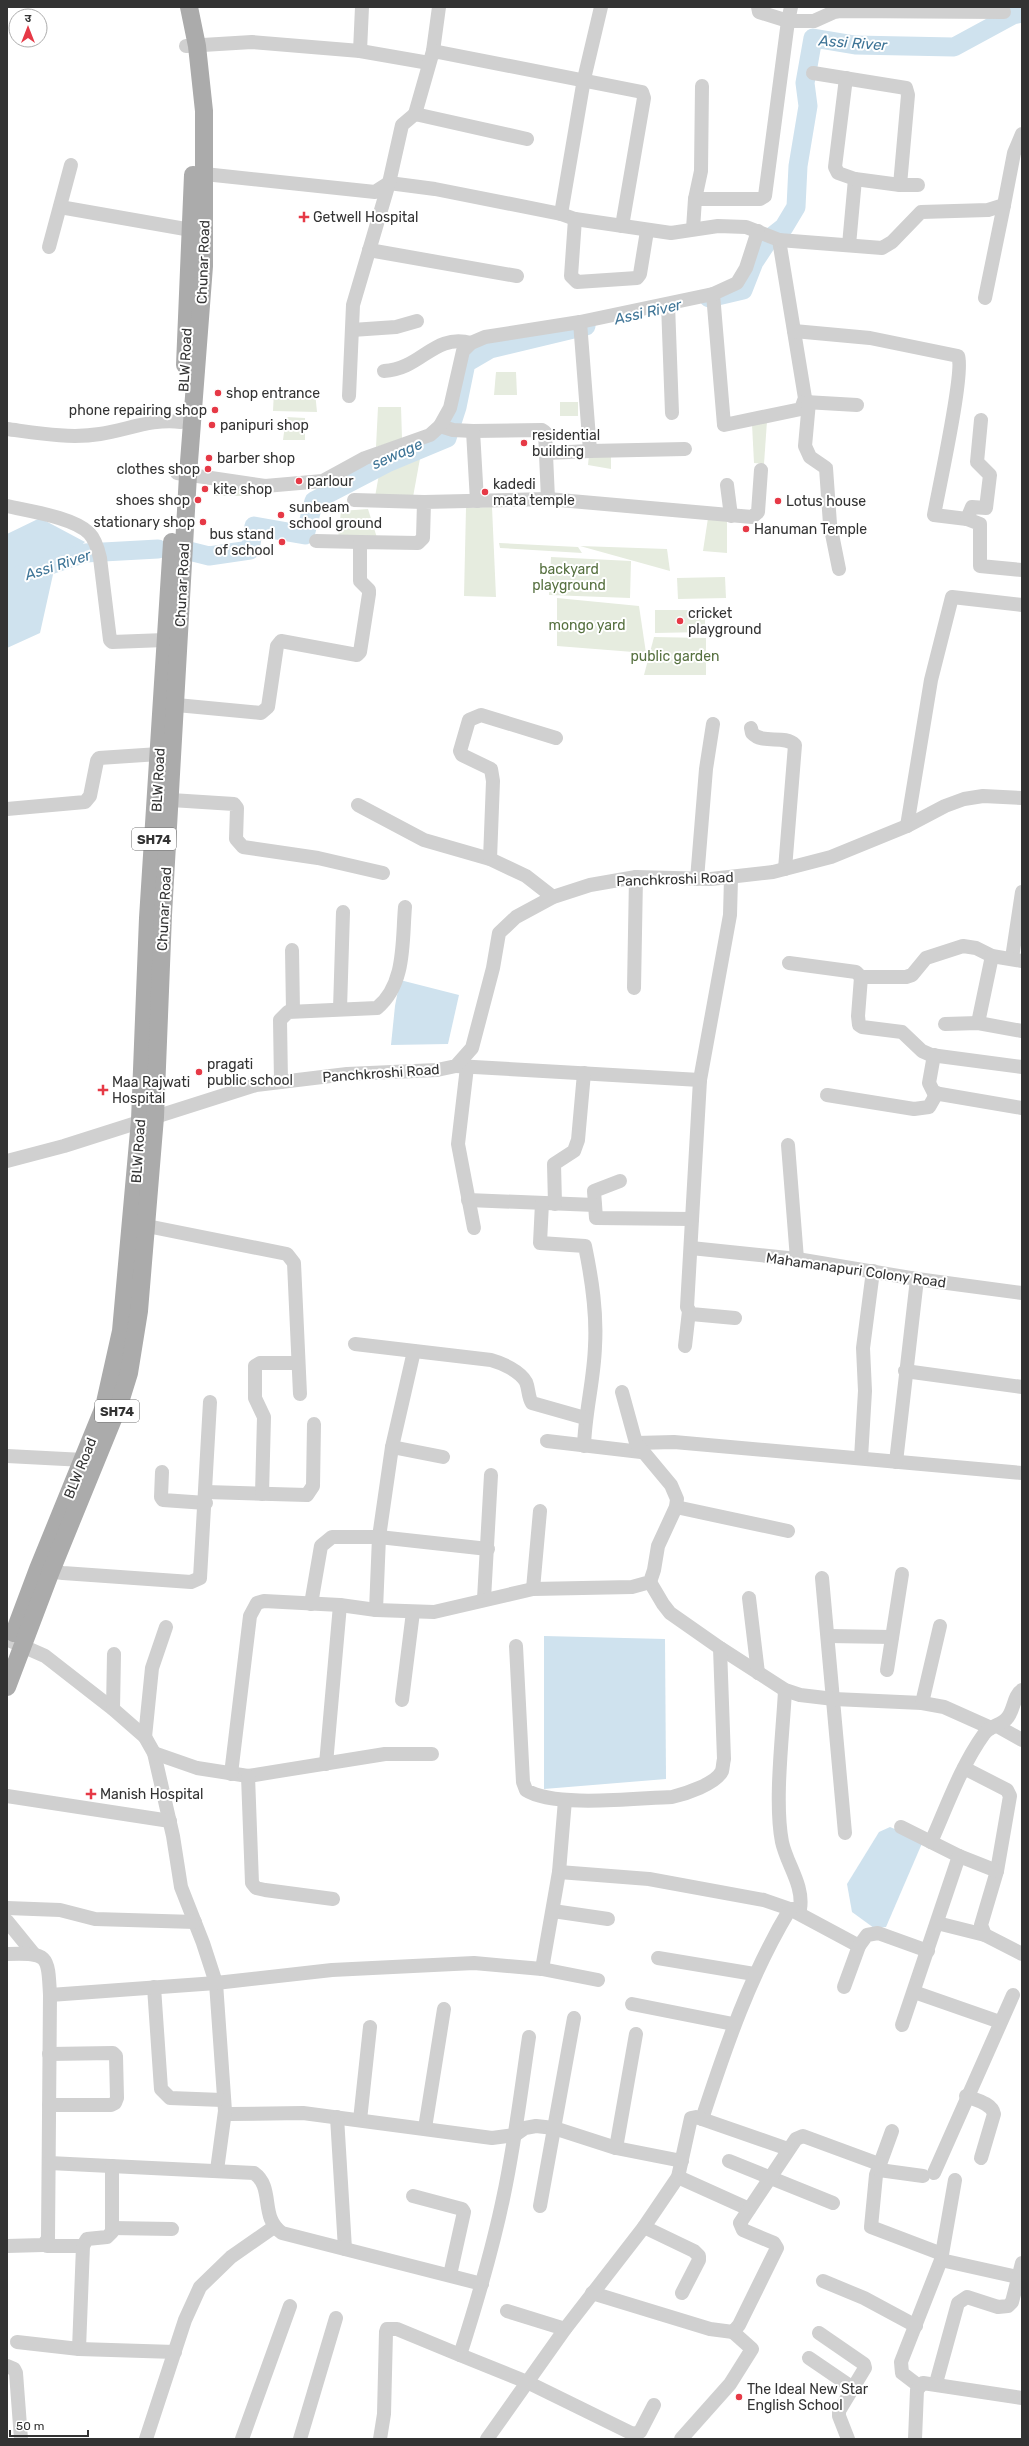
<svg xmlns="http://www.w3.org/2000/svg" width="1029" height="2446" viewBox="0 0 1029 2446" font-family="Rubik,'Noto Sans Devanagari',sans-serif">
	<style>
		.green { fill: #e6ecdf }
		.water { fill: #cfe2ee }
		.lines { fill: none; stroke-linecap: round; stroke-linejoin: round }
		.stream { stroke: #cfe2ee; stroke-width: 3 }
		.river { stroke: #cfe2ee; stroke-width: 19 }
		.minor { stroke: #d0d0d0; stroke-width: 14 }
		.major { stroke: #ababab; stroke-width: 18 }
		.poi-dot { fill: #e63946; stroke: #fff; stroke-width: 1.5 }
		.labels { text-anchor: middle; stroke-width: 4; stroke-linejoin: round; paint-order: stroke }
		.shield { fill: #fff; stroke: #707070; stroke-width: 1 }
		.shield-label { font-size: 13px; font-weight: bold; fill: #333 }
		.poi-label { font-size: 14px; fill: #333; stroke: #fff; text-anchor: start }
		.street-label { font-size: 14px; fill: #333; stroke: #fff }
		.park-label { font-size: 14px; fill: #56703f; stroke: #fff }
		.water-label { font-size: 15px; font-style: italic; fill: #3f7597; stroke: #fff }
	</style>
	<rect width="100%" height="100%" fill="#fff"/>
	<!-- green -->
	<g class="green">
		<path d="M496,372h20l1,23h-23z"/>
		<path d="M274,390l41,2 2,20 -44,-1z"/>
		<rect x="560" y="402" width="18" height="14"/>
		<path d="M378,407h23l1,32 -26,8z"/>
		<path d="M286,417l19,1v22h-22z"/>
		<path d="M767,421l-3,43 -10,-1 -2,-39z"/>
		<path d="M421,453l-8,44h-38l4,-23z"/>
		<path d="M589,455h22v14l-23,-4z"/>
		<path d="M216,483l33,4 1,9h-35z"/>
		<path d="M492,507l4,90 -32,-1 2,-88z"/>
		<path d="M368,509l10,32 -40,-2 3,-28z"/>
		<path d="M708,518l19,2v33l-24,-2z"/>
		<path d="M499,543l79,4 4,6 -82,-5z"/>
		<path d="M580,546l87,3 3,22z"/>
		<path d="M551,557l80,4 -1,37 -81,-3z"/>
		<path d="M725,577l1,21 -48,1 -1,-21z"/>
		<path d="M557,598l82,8 7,47 -89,-7z"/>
		<path d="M655,610h50v22l-50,1z"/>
		<path d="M654,637l52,1v37h-62z"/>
	</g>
	<!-- water -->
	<g class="water">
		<path d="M40,518l45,24 -31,28 -14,63 -33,15v-114z"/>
		<path d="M400,980l59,15 -11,49 -57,1 4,-39z"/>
		<path d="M544,1636l121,3 1,140 -122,10z"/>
		<path d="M890,1827l33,14 -37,86 -12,1 -22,-16 -5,-28 32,-52z"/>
	</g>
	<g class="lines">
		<!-- stream -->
		<path class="stream" d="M347,476l46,-21"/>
		<!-- river -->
		<g class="river">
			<path d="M709,298l34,-8 11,-28 16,-24 14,-11 12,-20 2,-41 10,-60 -3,-23 8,-45 42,7 99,2 59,-32 9,-2"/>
			<path d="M189,551l20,5 41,-6 4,-24 51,9 9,-34 73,-38 60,-25 10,-31 9,-44 24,-14 96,-23"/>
			<path d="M7,582l11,-6 67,-23 73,-4"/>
		</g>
		<!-- minor -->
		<g class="minor">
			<path d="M758,7l1,5 29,9 3,-14"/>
			<path d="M186,46l66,-4 108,9 69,12"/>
			<path d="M360,51l2,-44"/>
			<path d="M433,51l6,-44"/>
			<path d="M813,73l93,15 2,7 -8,90h18"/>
			<path d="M846,78l-11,89 3,6 17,6 -6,66"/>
			<path d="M415,114l18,-63 209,41 2,6 -22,128"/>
			<path d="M195,173l180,19 14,-9 46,6 126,25 14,5 96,14 47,-7 28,1 33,13 26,158 -4,11 -77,16 -11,-131"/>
			<path d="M855,179l45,6"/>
			<path d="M695,199h65l5,-3 23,-175h26l20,-9 6,-1 164,1"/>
			<path d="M60,207l131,23"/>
			<path d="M561,214l23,-135 17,-72"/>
			<path d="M575,219l-4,57 6,6 60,-4 3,-4 7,-43"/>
			<path d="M693,229l2,-30 6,-28 1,-85"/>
			<path d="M779,240l103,8 10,-6 29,-30 67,-2 16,-5 10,-52 8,-19"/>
			<path d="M49,247l22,-82"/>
			<path d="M369,250l148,26"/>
			<path d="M985,298l19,-93"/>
			<path d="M668,304l4,109"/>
			<path d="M580,322l10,129 95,-2"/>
			<path d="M352,330l44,-3 21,-6"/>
			<path d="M794,331l76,7 88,18c7,14 -20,136 -24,159l33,4 13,5v42l42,4"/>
			<path d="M384,371c38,-2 49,-38 87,-28"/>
			<path d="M349,396l4,-91 36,-122 13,-58 13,-11 112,25"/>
			<path d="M805,402l52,3"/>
			<path d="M809,402l-4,44 5,11 16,11 4,56 9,45"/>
			<path d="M440,426l13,4 20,1 69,-1 3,2 3,67"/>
			<path d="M7,429c30,4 63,10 93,5 27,-4 53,-16 81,-12"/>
			<path d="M473,431l4,70"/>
			<path d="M547,453l43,-2"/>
			<path d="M177,473l88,13 58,-5 42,-23 65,-23 10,-9 10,-18 13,-57 8,-8 14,-6 95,-15 133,-28 24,-11 9,-15 12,-37"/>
			<path d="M727,485l4,31"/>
			<path d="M354,500l70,2"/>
			<path d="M7,506c21,5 66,11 82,27 6,6 9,16 11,25l10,82 2,2 53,-2"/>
			<path d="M967,519l5,-12 14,1 4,-33 -13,-13 4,-42"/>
			<path d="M316,541l44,1"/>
			<path d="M166,704l95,9 7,-6 9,-61 4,-5 76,14 3,-3 9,-58v-4l-9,-9v-39l58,1 5,-5 1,-36 124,-3 204,18 6,-5 3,-42"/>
			<path d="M751,728l1,5c11,12 32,1 43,12l-10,124"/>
			<path d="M159,802l12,-2 63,4 3,4 -1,31 7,8 75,11 65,15"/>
			<path d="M358,805l66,35 66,19 36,17 27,21"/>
			<path d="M7,809l78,-7 5,-6 7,-35 2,-3 60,-4"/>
			<path d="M907,826l24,-146 21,-83 70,8"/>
			<path d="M490,859l3,-78 -2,-12 -29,-14 -2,-4 9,-31 12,-5 75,23"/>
			<path d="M731,878l-1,37 -30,165 -13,227 4,7 44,4"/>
			<path d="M697,879l9,-110 7,-45"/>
			<path d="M292,950l1,61"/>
			<path d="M1012,958l10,-66"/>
			<path d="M789,963l67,9 5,5 -3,39 1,9 3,2 40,5 20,19 9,4 91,12"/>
			<path d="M861,977h45l6,-2 14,-17 37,-12 13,2 16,8 30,5"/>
			<path d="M634,988l2,-111"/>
			<path d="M340,1009l3,-97"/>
			<path d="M978,1023l14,-67"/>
			<path d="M945,1024l33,-1 44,8"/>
			<path d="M934,1055l-5,28 5,10 88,15"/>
			<path d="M456,1066l244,14"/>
			<path d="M467,1067l-9,77 16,84"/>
			<path d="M281,1082l-1,-62 8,-8 89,-4c29,-24 25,-67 28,-101"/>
			<path d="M827,1095l87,14 15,-2 8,-14"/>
			<path d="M788,1145l9,114"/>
			<path d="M7,1161l57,-15 192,-61 91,-11 90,-4 19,-4 16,-18 21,-80 6,-35 17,-16 37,-20 37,-12 46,-8 75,2 62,-7 58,-15 76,-31 38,-20 19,-7 19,-3 39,2"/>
			<path d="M620,1181l-26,10 2,27 96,1"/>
			<path d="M468,1200l127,5"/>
			<path d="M542,1203l-2,40 45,3c7,34 12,66 10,100 -1,34 -10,66 -11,100"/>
			<path d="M555,1204l-1,-40 20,-13 4,-11 6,-67"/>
			<path d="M147,1226l140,28 7,9 6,131"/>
			<path d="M691,1248l106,11 120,20 105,14"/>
			<path d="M355,1344l136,16c11,3 29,11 35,22 3,7 2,15 6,21l53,15"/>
			<path d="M685,1346l4,-35"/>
			<path d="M905,1371l117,16"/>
			<path d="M547,1441l94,11"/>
			<path d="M636,1443l38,-1 348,31"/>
			<path d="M392,1447l51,10"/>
			<path d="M7,1456l77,4"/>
			<path d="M861,1458l4,-67 -2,-43 10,-77"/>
			<path d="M896,1462l21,-183"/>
			<path d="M162,1472l-1,25 2,3 43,3"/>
			<path d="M206,1492l101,3 6,-9 1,-62"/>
			<path d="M262,1494l2,-77 -9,-19v-32l5,-3h38"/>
			<path d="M676,1507l112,24"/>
			<path d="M42,1570l21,3 128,9 9,-4 10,-176"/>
			<path d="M822,1578l23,255"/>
			<path d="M650,1582l13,22 7,9 50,35 65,42 15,5 34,4 88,4 22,4 47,21"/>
			<path d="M533,1589l7,-78"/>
			<path d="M749,1598l9,75"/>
			<path d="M484,1599l7,-124"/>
			<path d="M311,1604l10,-58 11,-9h47l109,12"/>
			<path d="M376,1610l3,-73 13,-90 22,-96"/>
			<path d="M828,1636l64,1"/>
			<path d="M11,1641l34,15 68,53 32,28 9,16 19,83 8,51 22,56 13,40 9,128 5,3 73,-1 189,25 23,-3 10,-7 11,-2 18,2 62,20 66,13"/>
			<path d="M516,1646l7,136 3,8c28,18 111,8 146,7 13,-3 44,-13 50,-26 1,-4 1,-8 2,-12l-4,-111"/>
			<path d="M887,1670l15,-96"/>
			<path d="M785,1690c-2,43 -11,111 -3,152 5,23 22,43 18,67h-10"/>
			<path d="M402,1700l11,-88"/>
			<path d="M922,1703l18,-77"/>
			<path d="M113,1709l1,-55"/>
			<path d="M997,1726l25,14"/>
			<path d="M145,1737l7,-69 14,-41"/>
			<path d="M154,1753l43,15 51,8 137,-22h47"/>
			<path d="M326,1764l14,-159"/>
			<path d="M964,1768l43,22 3,6 -13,75 -16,54 4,10 37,19"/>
			<path d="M231,1774l19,-158 7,-13 7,-2 76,4 36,5 58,2 99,-23 99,-2 18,-5 4,-12 4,-24 18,-39 1,-8 -6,-14 -35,-42 -14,-51"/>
			<path d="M248,1776l4,107 4,5 9,2 68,9"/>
			<path d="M7,1796l163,25"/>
			<path d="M901,1827l58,29 38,15"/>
			<path d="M931,1842c16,-36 30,-76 53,-108 6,-9 18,-8 24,-17 6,-8 6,-22 14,-27"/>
			<path d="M559,1872l90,7 115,21 26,9 69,37"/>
			<path d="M7,1908l53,2 35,9 100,3"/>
			<path d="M553,1911l55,8"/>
			<path d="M7,1921l26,32"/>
			<path d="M937,1923l48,12"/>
			<path d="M7,1954c41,-1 41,0 43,41l-2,244 -5,6 -36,1"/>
			<path d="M658,1958l96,16"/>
			<path d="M542,1969l17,-97 6,-72"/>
			<path d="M154,1987l7,102 9,9 52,2"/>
			<path d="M844,1987l15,-41 8,-11 11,-2 50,18"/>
			<path d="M914,1992l86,30"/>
			<path d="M50,1995l166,-12 116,-13 142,-7 68,6 56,11"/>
			<path d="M632,2004l101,20"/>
			<path d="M902,2025l57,-169"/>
			<path d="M529,2037c-8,53 -14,105 -25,157 -11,54 -27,108 -44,161l67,27 106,52 7,-2 14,-27"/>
			<path d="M49,2054l64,-1 3,3 1,42 -2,5 -4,2h-62"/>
			<path d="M966,2096c10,4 26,7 28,18l-13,44"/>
			<path d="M337,2117l8,132"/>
			<path d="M702,2119c24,-73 48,-144 88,-210"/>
			<path d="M360,2120l10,-93"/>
			<path d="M425,2128l19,-119"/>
			<path d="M892,2131l-16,44 -5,52 71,27"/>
			<path d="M616,2148l20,-114"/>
			<path d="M729,2161l104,42"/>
			<path d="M49,2163l205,10c21,15 5,44 28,60l200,51"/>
			<path d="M217,2170l8,-59"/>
			<path d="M934,2173l79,-178"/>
			<path d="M678,2177l71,32"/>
			<path d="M413,2196l49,13 2,3 -14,63"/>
			<path d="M540,2206l34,-188"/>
			<path d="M644,2227l50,24 5,5v4l-17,33"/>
			<path d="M112,2228l60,1"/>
			<path d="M47,2246h36"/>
			<path d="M941,2260l81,18"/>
			<path d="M823,2281l41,17 52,28"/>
			<path d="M592,2293l118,36 23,3 6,-7 38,-77 -3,-5 -31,-13 -3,-7 56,-84 7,-3 76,28v6l44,6"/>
			<path d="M507,2311l58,18"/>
			<path d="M819,2333l45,31 1,4 -26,43v5l9,23"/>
			<path d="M17,2342l62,7 96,3"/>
			<path d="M79,2349l4,-103 4,-7 20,-2 5,-5v-66"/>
			<path d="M809,2358l44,30"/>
			<path d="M7,2366l7,3 2,4 5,66"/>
			<path d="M936,2383l22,-80 9,-6 31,10 10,-1 4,-4 10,-39"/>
			<path d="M919,2386l-17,-13 -1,-11 40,-102 14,-80"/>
			<path d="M146,2439l39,-119 15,-33 31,-30 43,-30"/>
			<path d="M242,2439l48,-133"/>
			<path d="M300,2439l36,-121"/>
			<path d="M380,2439l4,-25 2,-82 1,-3h10l63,26"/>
			<path d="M487,2439l78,-110 79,-102 34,-50 13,-59 5,-1 92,32"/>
			<path d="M681,2439l49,-55 22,-35 -19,-17"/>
			<path d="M915,2439l2,-49 6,-7 99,15"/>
		</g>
		<!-- major -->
		<g class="major">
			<path d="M185,365l8,-190"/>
			<path d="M14,1633l24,-64 66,-162 17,-76 19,-211 8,-202 24,-376"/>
			<path d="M7,1687l44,-116 69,-169 9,-29 10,-62 16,-194 8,-202 25,-440 16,-209v-155l-7,-65 -8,-39"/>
		</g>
	</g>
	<!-- markers -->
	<g class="poi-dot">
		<path d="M302 211h4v4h4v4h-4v4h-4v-4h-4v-4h4z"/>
		<circle cx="218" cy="393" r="4"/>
		<circle cx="215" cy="410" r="4"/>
		<circle cx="212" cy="425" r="4"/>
		<circle cx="524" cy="443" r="4"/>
		<circle cx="209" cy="458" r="4"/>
		<circle cx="208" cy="469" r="4"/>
		<circle cx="299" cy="481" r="4"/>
		<circle cx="205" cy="489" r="4"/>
		<circle cx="485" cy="492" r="4"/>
		<circle cx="198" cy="500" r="4"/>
		<circle cx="778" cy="501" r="4"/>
		<circle cx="281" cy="515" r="4"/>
		<circle cx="203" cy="522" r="4"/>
		<circle cx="746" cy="529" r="4"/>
		<circle cx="282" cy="542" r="4"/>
		<circle cx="680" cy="621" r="4"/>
		<circle cx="199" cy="1072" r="4"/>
		<path d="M101 1084h4v4h4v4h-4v4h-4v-4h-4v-4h4z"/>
		<path d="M89 1788h4v4h4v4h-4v4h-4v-4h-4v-4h4z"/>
		<circle cx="739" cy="2397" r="4"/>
	</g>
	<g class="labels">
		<!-- shield labels -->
		<g class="shield">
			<rect x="132" y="828" width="44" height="22" rx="3"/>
			<rect x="95" y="1400" width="44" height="22" rx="3"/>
		</g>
		<g class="shield-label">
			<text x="154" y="844">SH74</text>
			<text x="117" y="1416">SH74</text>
		</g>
		<!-- poi labels -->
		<g class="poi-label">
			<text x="313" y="222">Getwell Hospital</text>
			<text x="226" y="398">shop entrance</text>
			<text x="207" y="415" text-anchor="end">phone repairing shop</text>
			<text x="220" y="430">panipuri shop</text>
			<text x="532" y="440">residential<tspan x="532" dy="16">building</tspan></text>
			<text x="217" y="463">barber shop</text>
			<text x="200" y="474" text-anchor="end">clothes shop</text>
			<text x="307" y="486">parlour</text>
			<text x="493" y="489">kadedi<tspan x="493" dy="16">mata temple</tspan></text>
			<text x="213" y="494">kite shop</text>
			<text x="190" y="505" text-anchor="end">shoes shop</text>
			<text x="786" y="506">Lotus house</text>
			<text x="289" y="512">sunbeam<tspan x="289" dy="16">school ground</tspan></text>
			<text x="195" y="527" text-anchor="end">stationary shop</text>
			<text x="754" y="534">Hanuman Temple</text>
			<text x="274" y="539" text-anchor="end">bus stand<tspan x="274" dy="16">of school</tspan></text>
			<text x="688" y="618">cricket<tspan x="688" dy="16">playground</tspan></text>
			<text x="207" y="1069">pragati<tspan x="207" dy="16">public school</tspan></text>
			<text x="112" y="1087">Maa Rajwati<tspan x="112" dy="16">Hospital</tspan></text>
			<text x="100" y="1799">Manish Hospital</text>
			<text x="747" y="2394">The Ideal New Star<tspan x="747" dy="16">English School</tspan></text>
		</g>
		<!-- street labels -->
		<g class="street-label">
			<text transform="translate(203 262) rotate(-88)" y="5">Chunar Road</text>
			<text transform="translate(185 360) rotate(-87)" y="5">BLW Road</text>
			<text transform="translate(182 585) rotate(-87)" y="5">Chunar Road</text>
			<text transform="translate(158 780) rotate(-87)" y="5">BLW Road</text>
			<text transform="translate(675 879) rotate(-2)" y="5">Panchkroshi Road</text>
			<text transform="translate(164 909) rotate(-87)" y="5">Chunar Road</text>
			<text transform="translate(381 1073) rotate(-4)" y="5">Panchkroshi Road</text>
			<text transform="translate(138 1151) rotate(-86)" y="5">BLW Road</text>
			<text transform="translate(856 1270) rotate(8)" y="5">Mahamanapuri Colony Road</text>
			<text transform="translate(80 1468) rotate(-68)" y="5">BLW Road</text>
		</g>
		<!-- park labels -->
		<g class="park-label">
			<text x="569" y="574">backyard<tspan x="569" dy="16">playground</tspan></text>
			<text x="587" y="630">mongo yard</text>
			<text x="675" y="661">public garden</text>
		</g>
		<!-- water labels -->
		<g class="water-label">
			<text transform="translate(853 43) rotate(4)" y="5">Assi River</text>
			<text transform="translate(648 312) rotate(-13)" y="5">Assi River</text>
			<text transform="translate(397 454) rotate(-24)" y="5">sewage</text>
			<text transform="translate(58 565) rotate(-18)" y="5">Assi River</text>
		</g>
	</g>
	<!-- border -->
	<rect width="1029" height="2446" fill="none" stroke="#333333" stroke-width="16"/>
	<!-- north arrow -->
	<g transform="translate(28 28)"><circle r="19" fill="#ffffff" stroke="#adadad"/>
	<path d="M0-3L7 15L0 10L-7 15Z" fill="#e63946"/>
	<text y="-6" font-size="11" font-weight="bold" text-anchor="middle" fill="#333333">उ</text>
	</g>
	<!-- scale -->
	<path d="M10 2430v6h78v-6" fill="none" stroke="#333333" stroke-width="2"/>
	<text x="16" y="2430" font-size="12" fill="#333333" stroke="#ffffff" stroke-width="3" paint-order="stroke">50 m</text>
</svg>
